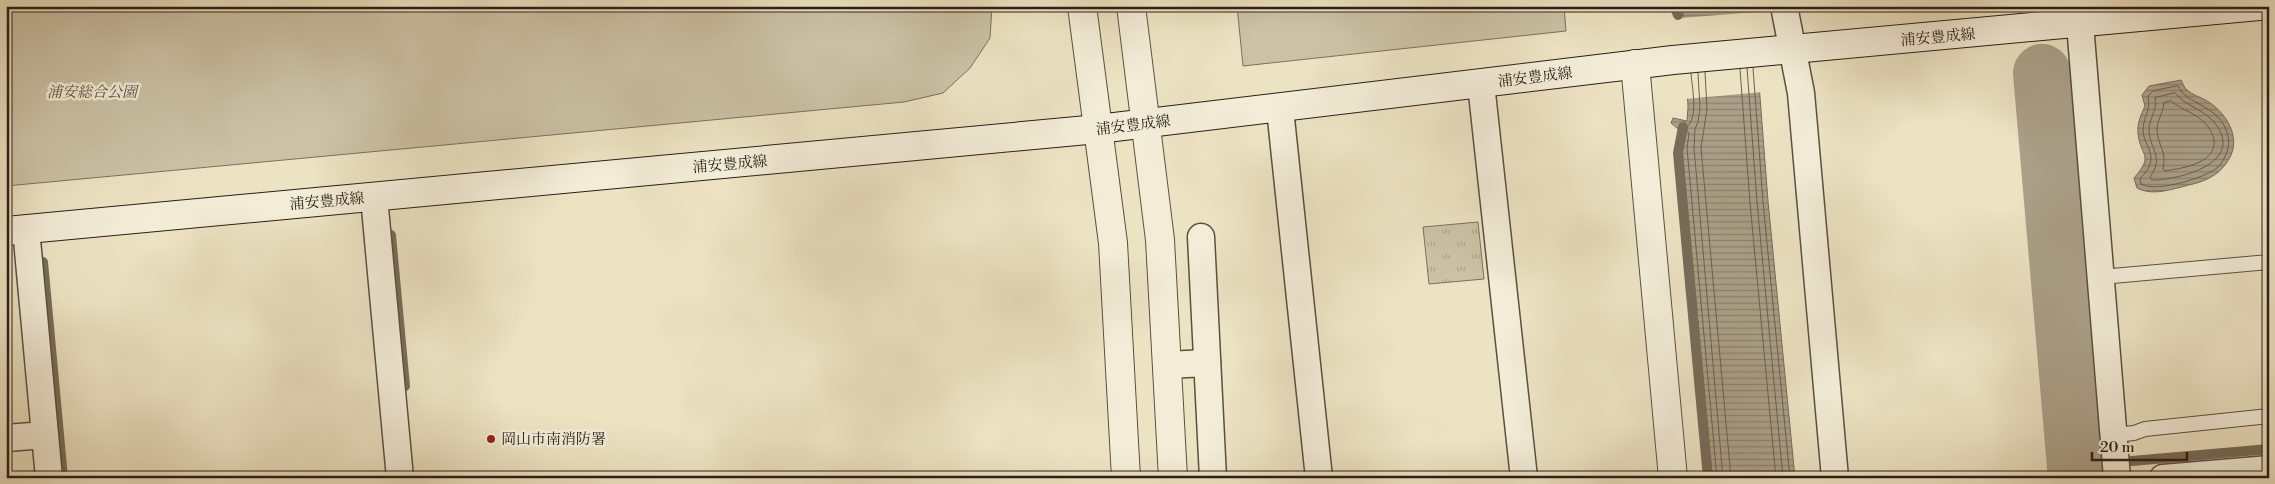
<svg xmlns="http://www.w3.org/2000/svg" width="2275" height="484" viewBox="0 0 2275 484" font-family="'Libre Bodoni','Noto Serif JP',serif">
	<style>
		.grass { fill: url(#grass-tufts); stroke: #7a705e }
		.park { fill: #cbc2a6; stroke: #7a705e }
		.water { fill: url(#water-rules); stroke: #776c5a }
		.pier { fill: #ece3c3 }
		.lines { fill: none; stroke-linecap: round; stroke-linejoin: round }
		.shore { stroke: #6a604f; stroke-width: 1 }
		.stream { stroke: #776c5a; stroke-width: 10 }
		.river { stroke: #aaa088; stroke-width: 58 }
		.service-casing { stroke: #5a5041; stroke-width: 16 }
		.minor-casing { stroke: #5a5041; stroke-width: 29 }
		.tertiary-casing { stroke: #5a5041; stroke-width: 30 }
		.secondary-casing { stroke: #2a1f16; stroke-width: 30 }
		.service { stroke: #f3edd8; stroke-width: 14 }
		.minor { stroke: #f3edd8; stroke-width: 26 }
		.tertiary { stroke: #f3edd8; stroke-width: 28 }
		.secondary { stroke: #f3edd8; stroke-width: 28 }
		.poi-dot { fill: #8f2418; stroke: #f3edd8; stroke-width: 2 }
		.labels { text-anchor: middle; stroke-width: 5; stroke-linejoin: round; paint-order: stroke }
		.street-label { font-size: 15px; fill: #2a1f16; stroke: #f3edd8 }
		.park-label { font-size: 15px; font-style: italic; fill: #5a5041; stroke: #f3edd8 }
		.poi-label { font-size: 15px; fill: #2a1f16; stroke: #f3edd8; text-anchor: start }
	</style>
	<defs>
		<pattern id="grass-tufts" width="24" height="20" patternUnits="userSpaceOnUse" patternTransform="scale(1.25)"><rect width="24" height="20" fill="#cbc2a6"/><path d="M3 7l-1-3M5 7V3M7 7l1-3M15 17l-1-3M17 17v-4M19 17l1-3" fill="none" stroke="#aea68e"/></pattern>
		<pattern id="water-rules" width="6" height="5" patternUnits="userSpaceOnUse" patternTransform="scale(1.25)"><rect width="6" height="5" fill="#aaa088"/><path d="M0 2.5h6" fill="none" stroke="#8b826e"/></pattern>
	</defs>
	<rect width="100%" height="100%" fill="#ece3c3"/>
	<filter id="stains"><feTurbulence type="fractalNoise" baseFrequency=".004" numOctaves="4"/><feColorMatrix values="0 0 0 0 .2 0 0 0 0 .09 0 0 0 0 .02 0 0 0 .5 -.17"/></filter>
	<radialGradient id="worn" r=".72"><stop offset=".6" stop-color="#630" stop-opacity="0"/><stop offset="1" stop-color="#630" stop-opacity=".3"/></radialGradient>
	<!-- grass -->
	<path class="grass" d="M1478,222l6,57 -55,5 -6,-57z"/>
	<!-- park -->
	<g class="park">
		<path d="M6,6h986l-2,32 -20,30 -27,25 -39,9 -898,84z"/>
		<path d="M1237,6h327l2,25 -323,35z"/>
	</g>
	<!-- water -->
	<g class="water">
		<path d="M1680,6h73l15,195 27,277h-83l-30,-330 2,-14 -13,-11 2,-5 14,3 1,-14 -5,-94z"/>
		<path d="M2181,80c2,3 3,8 6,10 5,5 14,7 20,11 19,11 35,37 22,58 -8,14 -20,21 -36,25 -18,4 -39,13 -56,4l-3,-10c21,-24 6,-21 4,-45 -1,-10 3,-18 7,-27l-3,-11 7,-9z"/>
	</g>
	<!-- pier -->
	<path class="pier" d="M1756,12l7,80 -78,7 -4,-81z"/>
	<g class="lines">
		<!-- shore -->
		<g class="shore">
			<path d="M1747,68l10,134 26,276"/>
			<path d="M1753,68l10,134 27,276"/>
			<path d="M1740,69l10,134 26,275"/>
			<path d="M1705,72l2,37 -6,39 30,330"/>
			<path d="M1691,73c1,16 8,44 -5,55l3,6 -2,14 30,330"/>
			<path d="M1698,73l2,35 -2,14 -3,7 -1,19 29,330"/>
			<path d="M2178,86c2,3 4,7 7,9 17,13 37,16 43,41 3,9 -3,24 -10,31 -12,11 -63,26 -77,17l-1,-5c5,-6 11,-12 11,-21 0,-9 -8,-18 -8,-27 0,-15 8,-19 5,-35l5,-5z"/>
			<path d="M2175,93c11,14 32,17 42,33 26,38 -39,54 -65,54l-2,-3c14,-20 1,-26 -1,-45 -1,-13 9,-21 6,-34z"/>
			<path d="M2171,101c8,7 18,10 27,16 20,15 24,37 -3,47 -9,4 -20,5 -30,7l-2,-2c4,-18 -5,-23 -6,-39 0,-9 6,-17 7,-27z"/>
		</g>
		<!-- stream -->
		<g class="stream">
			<path d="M1674,6l4,9"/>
			<path d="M1683,127l-5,26 30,325"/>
			<path d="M391,235l14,151"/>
			<path d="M43,262l20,216"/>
			<path d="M2132,461l137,-12"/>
			<path d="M2076,469l26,-2"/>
		</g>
		<!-- river -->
		<path class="river" d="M2042,73l35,405"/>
		<defs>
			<g id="service">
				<path d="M2101,277l168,-15"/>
				<path d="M2114,435l20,-2 11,-4 124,-13"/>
			</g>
			<g id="minor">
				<path d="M1784,6l17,87 34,385"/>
				<path d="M2080,24l37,454"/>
				<path d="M1481,84l43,394"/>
				<path d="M1280,109l39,369"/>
				<path d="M374,197l26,281"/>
				<path d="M26,229l23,249"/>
				<path d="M1201,237l12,241"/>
				<path d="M1167,365l40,-2"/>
				<path d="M6,438l39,-3"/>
				<path d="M2163,478l106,-9"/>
			</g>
			<g id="tertiary">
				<path d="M1082,6l31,237 13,235"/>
				<path d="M1131,6l29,234 13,238"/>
				<path d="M1635,64l38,414"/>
			</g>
			<path id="secondary" d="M6,231l1092,-102 575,-69 586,-54"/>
		</defs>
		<!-- service casing -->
		<use href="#service" class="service-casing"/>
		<!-- minor casing -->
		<use href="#minor" class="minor-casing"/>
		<!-- tertiary casing -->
		<use href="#tertiary" class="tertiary-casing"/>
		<!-- secondary casing -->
		<use href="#secondary" class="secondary-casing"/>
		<!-- service -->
		<use href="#service" class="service"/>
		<!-- minor -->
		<use href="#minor" class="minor"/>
		<!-- tertiary -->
		<use href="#tertiary" class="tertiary"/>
		<!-- secondary -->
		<use href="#secondary" class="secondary"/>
	</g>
	<!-- markers -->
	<circle class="poi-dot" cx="491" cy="439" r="5"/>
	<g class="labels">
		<!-- street labels -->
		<g class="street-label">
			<text transform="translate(1938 37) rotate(-5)" y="5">浦安豊成線</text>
			<text transform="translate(1535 77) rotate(-7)" y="5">浦安豊成線</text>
			<text transform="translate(1133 125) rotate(-7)" y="5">浦安豊成線</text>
			<text transform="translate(730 164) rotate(-5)" y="5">浦安豊成線</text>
			<text transform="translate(327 201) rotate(-5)" y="5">浦安豊成線</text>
		</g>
		<!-- park labels -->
		<g class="park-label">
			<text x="92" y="97">浦安総合公園</text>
		</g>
		<!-- poi labels -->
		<g class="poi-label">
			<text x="501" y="444">岡山市南消防署</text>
		</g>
	</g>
	<!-- margin -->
	<rect width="2275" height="484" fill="none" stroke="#ece3c3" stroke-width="25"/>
	<rect x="8" y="8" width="2260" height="469" fill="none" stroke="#2a1f16" stroke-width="2.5"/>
	<rect x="12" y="12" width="2250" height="459" fill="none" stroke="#2a1f16"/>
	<!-- scale -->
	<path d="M2092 452v8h95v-8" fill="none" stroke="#2a1f16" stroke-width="2.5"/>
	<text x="2100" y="452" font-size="15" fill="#2a1f16" stroke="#f3edd8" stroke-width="4" paint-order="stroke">20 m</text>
	<rect width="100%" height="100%" filter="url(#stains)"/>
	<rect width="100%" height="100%" fill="url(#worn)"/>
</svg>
